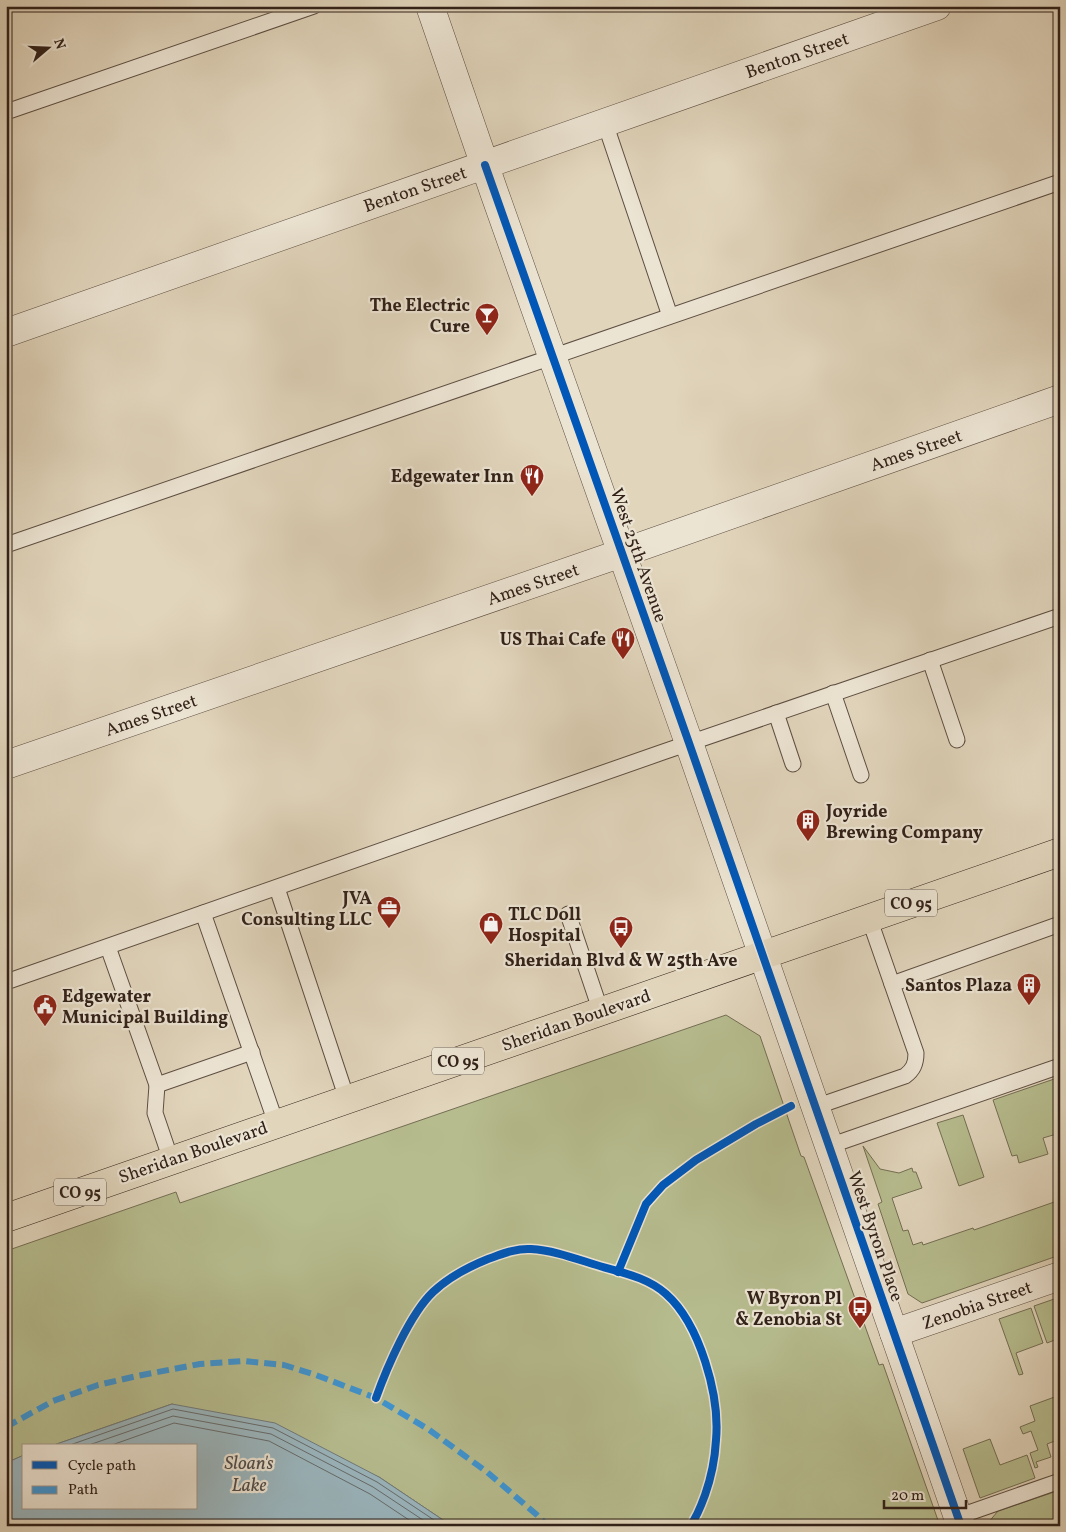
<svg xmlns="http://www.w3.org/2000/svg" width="1066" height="1532" viewBox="0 0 1066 1532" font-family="Vollkorn,serif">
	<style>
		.green { fill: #b6bc8e; stroke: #746e54 }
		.water { fill: #9ab5bd; stroke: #707a7b }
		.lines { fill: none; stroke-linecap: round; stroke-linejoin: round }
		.shore { stroke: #666b6b; stroke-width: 1 }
		.service-casing { stroke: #5d4e42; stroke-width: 17 }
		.minor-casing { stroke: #5d4e42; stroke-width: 29 }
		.primary-casing { stroke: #312119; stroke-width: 29 }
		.service { stroke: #ece4d3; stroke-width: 15 }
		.minor { stroke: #ece4d3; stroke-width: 28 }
		.primary { stroke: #e1d5bc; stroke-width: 28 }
		.quiet { stroke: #3d95d4; stroke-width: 6; stroke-dasharray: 12 6; stroke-linecap: butt }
		.cycleway-casing { stroke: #ece4d3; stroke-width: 11 }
		.cycleway { stroke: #0057b8; stroke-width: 8 }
		.labels { text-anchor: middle; stroke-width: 4.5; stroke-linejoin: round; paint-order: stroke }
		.shield { fill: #ece4d3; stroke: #695c51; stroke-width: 1 }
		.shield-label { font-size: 16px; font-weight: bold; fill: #312119 }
		.street-label { font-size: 18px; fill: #312119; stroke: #ece4d3 }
		.poi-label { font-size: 18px; font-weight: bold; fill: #312119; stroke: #ece4d3; text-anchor: end }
		.water-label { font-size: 19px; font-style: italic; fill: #504d4a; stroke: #ece4d3 }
	</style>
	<rect width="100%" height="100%" fill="#e1d5bc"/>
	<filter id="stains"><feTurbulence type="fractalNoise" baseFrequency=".004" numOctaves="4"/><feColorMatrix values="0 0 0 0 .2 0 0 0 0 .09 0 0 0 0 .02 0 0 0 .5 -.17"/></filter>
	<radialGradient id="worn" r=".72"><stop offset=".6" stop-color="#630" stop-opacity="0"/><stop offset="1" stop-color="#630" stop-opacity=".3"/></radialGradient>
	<!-- green -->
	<g class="green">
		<path d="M726,1015l34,21 41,120 3,1 75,208 4,-1 57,162h-488l-73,-49 -207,-73 -121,42h-27v9l-18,8v-212l170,-59 4,11z"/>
		<path d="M1060,1077v56l-17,5 5,16 -29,9 -2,-8 -5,1 -19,-56z"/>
		<path d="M963,1115l21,62 -25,9 -22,-63z"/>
		<path d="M863,1146l17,23 19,4 13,-5 1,4h3l6,16 -30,10 11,33 5,-1 5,15 9,-3 1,3 50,-17 1,2 86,-30v55l-138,48 -14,-9 -30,-90 4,-2z"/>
		<path d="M1060,1297v41l-13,5 -13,-37z"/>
		<path d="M1031,1308l12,35 -27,10 7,21 -4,1 -20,-56z"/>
		<path d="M1060,1395v44l-13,5 4,13 -15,5 2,5 -3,1 -5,-15 8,-3 -7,-19 -8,3 -3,-7 15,-6 -5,-15z"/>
		<path d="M990,1439l10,26 27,-10 8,23 -55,20 -17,-49z"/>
		<path d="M1060,1490v36h-72l-1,-2 11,-13z"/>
	</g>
	<!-- water -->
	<path class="water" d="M172,1404l103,19 104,54 73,49h-446v-63l18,-8v53h172v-62h-145z"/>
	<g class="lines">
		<!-- shore -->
		<g class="shore">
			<path d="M67,1446l106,-37 100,19 104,54 66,44"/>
			<path d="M86,1446l87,-30 98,18 102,53 59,39"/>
			<path d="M109,1446l65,-23 95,18 101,53 48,32"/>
		</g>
		<defs>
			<g id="service">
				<path d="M6,112l308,-106"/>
				<path d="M605,123l65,193"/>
				<path d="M6,545l1054,-363"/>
				<path d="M930,660l27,80"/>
				<path d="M833,693l28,82"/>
				<path d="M776,713l17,51"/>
				<path d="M277,888l70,211"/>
				<path d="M203,913l73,210"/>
				<path d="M568,914l33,98"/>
				<path d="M108,947l49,138 -2,28 16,47"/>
				<path d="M6,982l657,-230 397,-136"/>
				<path d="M892,984l168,-60"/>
				<path d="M157,1085l95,-33"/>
				<path d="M815,1107l90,-31c8,-6 11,-12 11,-23l-47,-135"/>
				<path d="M829,1146l231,-80"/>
				<path d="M957,1517l103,-36"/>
			</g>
			<g id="minor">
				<path d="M430,6l64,186 195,551 272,783"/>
				<path d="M6,333l931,-327"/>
				<path d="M6,765l616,-212 438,-154"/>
				<path d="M894,1333l166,-57"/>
			</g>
			<path id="primary" d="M6,1218l1054,-366"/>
		</defs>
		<!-- service casing -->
		<use href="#service" class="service-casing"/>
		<!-- minor casing -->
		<use href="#minor" class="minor-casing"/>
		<!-- primary casing -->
		<use href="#primary" class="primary-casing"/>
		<!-- service -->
		<use href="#service" class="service"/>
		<!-- minor -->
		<use href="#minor" class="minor"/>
		<!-- primary -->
		<use href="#primary" class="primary"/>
		<!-- quiet -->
		<path class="quiet" d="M6,1427l47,-26 45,-16 39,-9 63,-12 44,-3 40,4 32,10 60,23 52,31 59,43 50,43 11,11"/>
		<defs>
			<g id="cycleway">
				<path d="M485,165l204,578 272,783"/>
				<path d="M618,1272l28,-68 17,-19 33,-25 60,-36 35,-18"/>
				<path d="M376,1398c11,-31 34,-84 57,-106 16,-15 35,-25 55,-33 14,-5 28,-11 43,-10 21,1 43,9 62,15 25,8 53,12 73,30 34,30 54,102 50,146 -1,18 -5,38 -11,55 -4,11 -8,22 -15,31"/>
			</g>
		</defs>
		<!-- cycleway casing -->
		<use href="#cycleway" class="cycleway-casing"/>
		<!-- cycleway -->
		<use href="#cycleway" class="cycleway"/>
	</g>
	<!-- icons -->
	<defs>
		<symbol id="bar-pin" viewBox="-11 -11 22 30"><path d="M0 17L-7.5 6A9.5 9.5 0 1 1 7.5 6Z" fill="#8f2418" stroke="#ece4d3"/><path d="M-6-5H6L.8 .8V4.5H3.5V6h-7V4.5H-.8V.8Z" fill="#fff"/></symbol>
		<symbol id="restaurant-pin" viewBox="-11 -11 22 30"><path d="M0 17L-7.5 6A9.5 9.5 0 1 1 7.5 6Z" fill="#8f2418" stroke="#ece4d3"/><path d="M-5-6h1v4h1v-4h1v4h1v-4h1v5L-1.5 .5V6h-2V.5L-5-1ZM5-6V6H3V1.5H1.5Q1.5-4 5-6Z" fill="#fff"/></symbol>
		<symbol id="building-pin" viewBox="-11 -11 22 30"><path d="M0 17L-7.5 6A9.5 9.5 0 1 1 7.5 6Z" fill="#8f2418" stroke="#ece4d3"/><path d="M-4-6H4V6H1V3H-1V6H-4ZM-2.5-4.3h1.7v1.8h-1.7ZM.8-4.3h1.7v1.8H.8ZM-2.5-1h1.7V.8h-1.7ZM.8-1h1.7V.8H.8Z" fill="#fff"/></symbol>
		<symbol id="office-pin" viewBox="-11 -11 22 30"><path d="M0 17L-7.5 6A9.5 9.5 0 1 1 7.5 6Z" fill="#8f2418" stroke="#ece4d3"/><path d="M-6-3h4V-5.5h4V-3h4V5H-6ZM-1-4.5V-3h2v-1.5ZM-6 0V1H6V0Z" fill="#fff"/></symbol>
		<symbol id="shop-pin" viewBox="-11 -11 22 30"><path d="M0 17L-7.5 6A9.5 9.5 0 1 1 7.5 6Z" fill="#8f2418" stroke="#ece4d3"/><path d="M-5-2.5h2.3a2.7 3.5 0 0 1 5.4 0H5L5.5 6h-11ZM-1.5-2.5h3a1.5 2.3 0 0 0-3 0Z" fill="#fff"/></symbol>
		<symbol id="bus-pin" viewBox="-11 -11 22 30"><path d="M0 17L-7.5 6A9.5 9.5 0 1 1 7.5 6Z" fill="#8f2418" stroke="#ece4d3"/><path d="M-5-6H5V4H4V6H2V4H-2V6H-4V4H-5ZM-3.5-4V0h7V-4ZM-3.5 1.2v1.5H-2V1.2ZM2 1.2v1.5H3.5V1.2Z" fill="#fff"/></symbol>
		<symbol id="civic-pin" viewBox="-11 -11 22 30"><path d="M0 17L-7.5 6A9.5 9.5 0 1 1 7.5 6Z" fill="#8f2418" stroke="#ece4d3"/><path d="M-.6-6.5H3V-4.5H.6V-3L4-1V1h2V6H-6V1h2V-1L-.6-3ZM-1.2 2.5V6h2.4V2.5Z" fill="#fff"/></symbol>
	</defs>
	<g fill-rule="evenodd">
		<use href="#bar-pin" x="473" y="301" width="28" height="38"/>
		<use href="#restaurant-pin" x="518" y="462" width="28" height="38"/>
		<use href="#restaurant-pin" x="609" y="625" width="28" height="38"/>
		<use href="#building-pin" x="794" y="807" width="28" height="38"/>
		<use href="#office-pin" x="375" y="894" width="28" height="38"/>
		<use href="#shop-pin" x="477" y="910" width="28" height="38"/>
		<use href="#bus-pin" x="607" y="914" width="28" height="38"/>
		<use href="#building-pin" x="1015" y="971" width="28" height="38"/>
		<use href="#civic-pin" x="31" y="992" width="28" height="38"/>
		<use href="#bus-pin" x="846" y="1294" width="28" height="38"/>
	</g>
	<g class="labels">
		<!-- shield labels -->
		<g class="shield">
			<rect x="885" y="889.5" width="52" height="27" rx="4"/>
			<rect x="432" y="1047.5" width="52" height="27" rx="4"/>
			<rect x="54" y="1178.5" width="52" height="27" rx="4"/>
		</g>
		<g class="shield-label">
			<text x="911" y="909">CO 95</text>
			<text x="458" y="1067">CO 95</text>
			<text x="80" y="1198">CO 95</text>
		</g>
		<!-- street labels -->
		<g class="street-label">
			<text transform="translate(797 55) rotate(-19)" y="6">Benton Street</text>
			<text transform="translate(415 189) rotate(-19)" y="6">Benton Street</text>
			<text transform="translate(916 450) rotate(-19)" y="6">Ames Street</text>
			<text transform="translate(639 555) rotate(71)" y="6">West 25th Avenue</text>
			<text transform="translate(533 584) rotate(-19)" y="6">Ames Street</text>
			<text transform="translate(151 715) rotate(-19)" y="6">Ames Street</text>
			<text transform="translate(576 1020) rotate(-19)" y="6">Sheridan Boulevard</text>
			<text transform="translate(193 1152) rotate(-19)" y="6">Sheridan Boulevard</text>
			<text transform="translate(876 1236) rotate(71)" y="6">West Byron Place</text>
			<text transform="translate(977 1305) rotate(-19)" y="6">Zenobia Street</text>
		</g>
		<!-- poi labels -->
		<g class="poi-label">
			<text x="470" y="311">The Electric<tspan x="470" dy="21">Cure</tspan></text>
			<text x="514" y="482">Edgewater Inn</text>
			<text x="606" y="645">US Thai Cafe</text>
			<text x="826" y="817" text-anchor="start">Joyride<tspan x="826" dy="21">Brewing Company</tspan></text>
			<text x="372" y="904">JVA<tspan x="372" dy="21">Consulting LLC</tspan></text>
			<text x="508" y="920" text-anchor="start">TLC Doll<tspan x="508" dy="21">Hospital</tspan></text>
			<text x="621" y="966" text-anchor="middle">Sheridan Blvd &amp; W 25th Ave</text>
			<text x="1012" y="991">Santos Plaza</text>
			<text x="62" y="1002" text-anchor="start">Edgewater<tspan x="62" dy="21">Municipal Building</tspan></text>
			<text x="842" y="1304">W Byron Pl<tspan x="842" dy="21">&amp; Zenobia St</tspan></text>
		</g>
		<!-- water labels -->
		<g class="water-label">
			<text x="249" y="1469">Sloan's<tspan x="249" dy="22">Lake</tspan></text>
		</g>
	</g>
	<!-- margin -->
	<rect width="1066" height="1532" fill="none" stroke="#e1d5bc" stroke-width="25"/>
	<rect x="8" y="8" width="1051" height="1517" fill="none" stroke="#312119" stroke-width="2.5"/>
	<rect x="12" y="12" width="1041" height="1507" fill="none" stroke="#312119"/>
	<!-- legend -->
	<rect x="22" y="1444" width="175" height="65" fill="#ece4d3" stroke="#a19689"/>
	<rect x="32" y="1461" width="25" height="8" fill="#0057b8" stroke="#a19689"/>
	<text x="68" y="1470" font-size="15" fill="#312119">Cycle path</text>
	<rect x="32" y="1486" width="25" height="8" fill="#3d95d4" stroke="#a19689"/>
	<text x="68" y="1494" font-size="15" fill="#312119">Path</text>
	<!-- north arrow -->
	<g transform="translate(48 48) rotate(71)" stroke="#ece4d3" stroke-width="4" paint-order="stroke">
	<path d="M0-4L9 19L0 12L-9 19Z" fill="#312119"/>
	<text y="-8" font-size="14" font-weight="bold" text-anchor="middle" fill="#312119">N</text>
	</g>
	<!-- scale -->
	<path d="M884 1500v8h82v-8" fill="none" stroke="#312119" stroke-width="2.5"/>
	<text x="891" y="1500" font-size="15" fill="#312119" stroke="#ece4d3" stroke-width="4" paint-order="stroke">20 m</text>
	<rect width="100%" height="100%" filter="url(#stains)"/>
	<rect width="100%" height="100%" fill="url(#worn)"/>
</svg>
